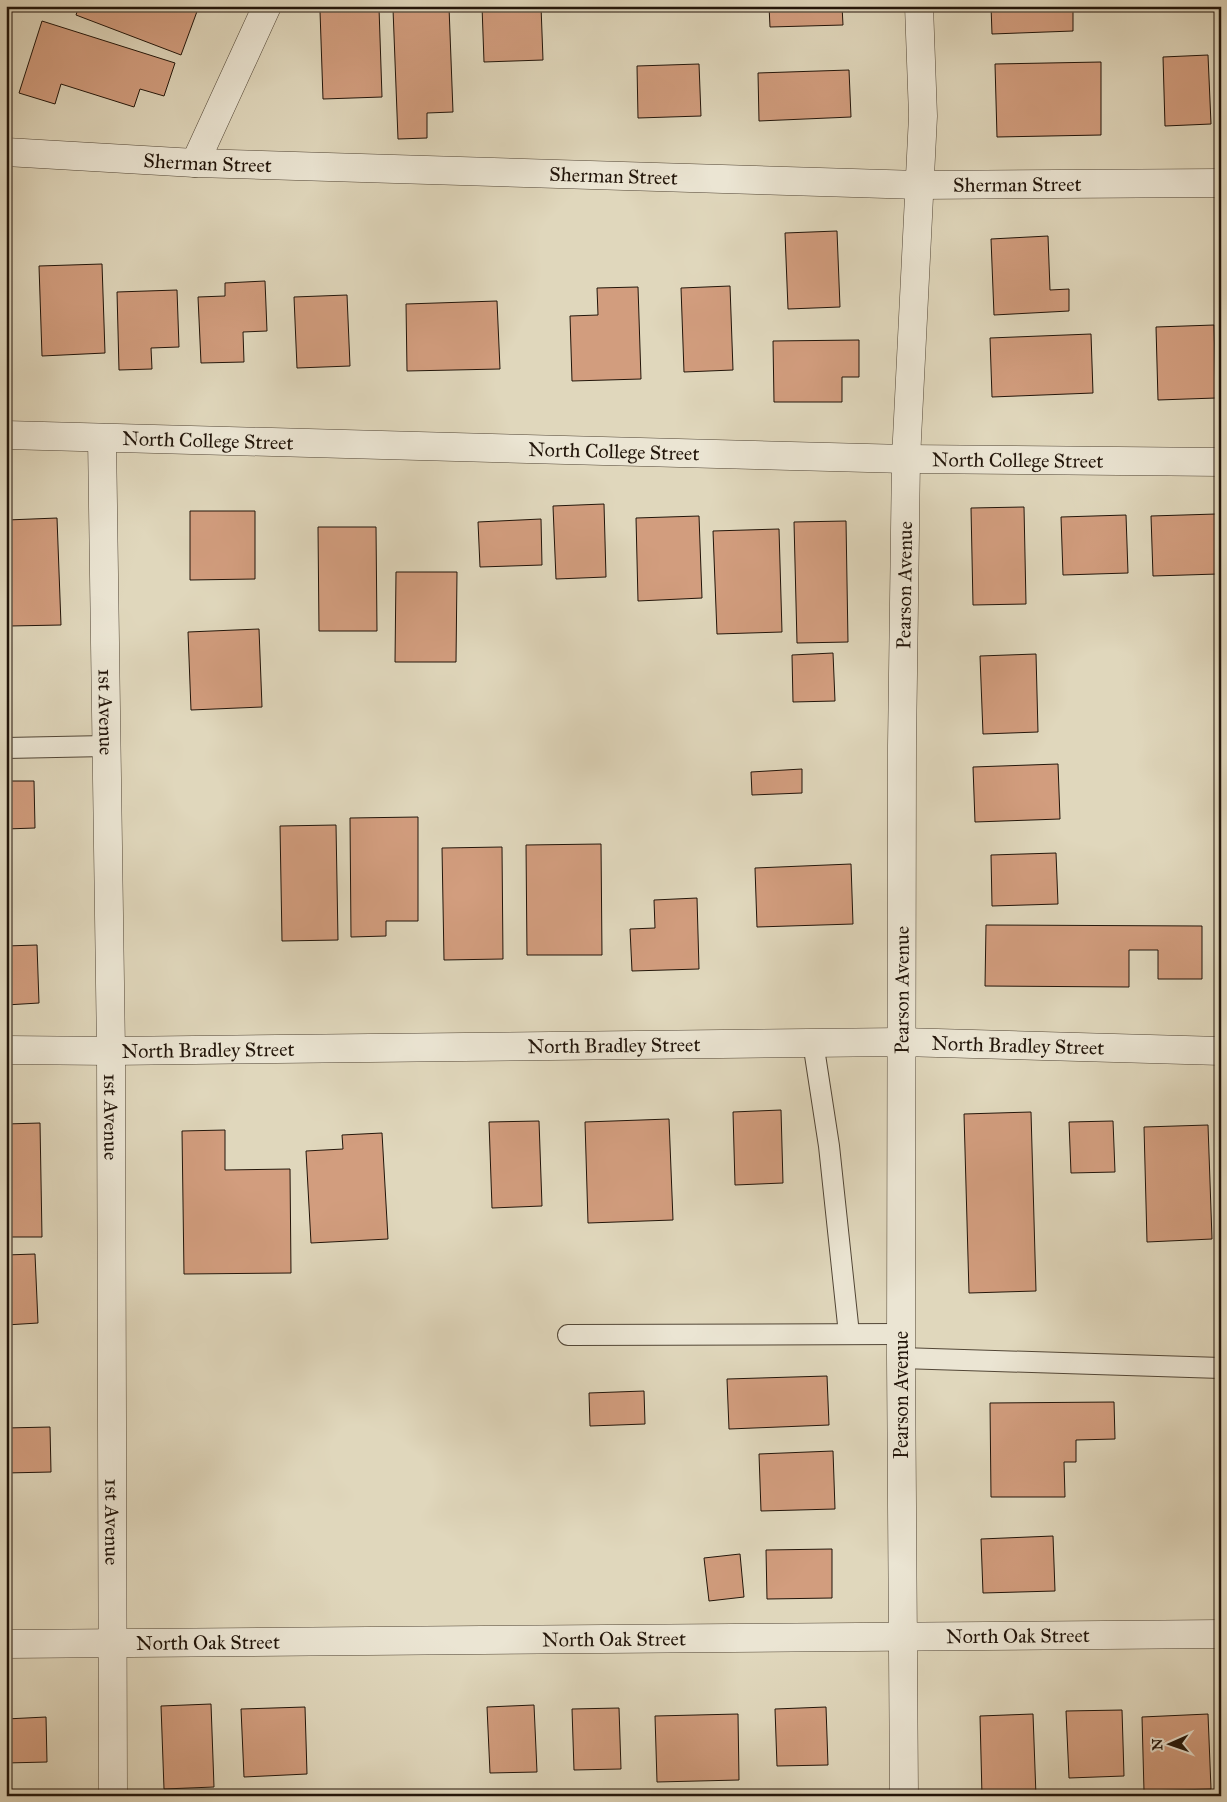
<svg xmlns="http://www.w3.org/2000/svg" width="1227" height="1802" viewBox="0 0 1227 1802" font-family="'IM FELL Great Primer',serif">
	<style>
		.building { fill: #d29d7e; stroke: #22150a }
		.lines { fill: none; stroke-linecap: round; stroke-linejoin: round }
		.service-casing { stroke: #524636; stroke-width: 22 }
		.minor-casing { stroke: #524636; stroke-width: 29 }
		.service { stroke: #ebe5d3; stroke-width: 20 }
		.minor { stroke: #ebe5d3; stroke-width: 28 }
		.labels { text-anchor: middle; stroke-width: 4.5; stroke-linejoin: round; paint-order: stroke }
		.street-label { font-size: 20px; fill: #22150a; stroke: #ebe5d3 }
	</style>
	<rect width="100%" height="100%" fill="#e0d7bc"/>
	<filter id="stains"><feTurbulence type="fractalNoise" baseFrequency=".004" numOctaves="4"/><feColorMatrix values="0 0 0 0 .2 0 0 0 0 .09 0 0 0 0 .02 0 0 0 .5 -.17"/></filter>
	<radialGradient id="worn" r=".72"><stop offset=".6" stop-color="#630" stop-opacity="0"/><stop offset="1" stop-color="#630" stop-opacity=".3"/></radialGradient>
	<!-- building -->
	<g class="building">
		<path d="M79,6h120l-18,49 -105,-40z"/>
		<path d="M482,6h59l2,54 -59,2z"/>
		<path d="M769,6h73l1,19 -73,2z"/>
		<path d="M991,6h82v25l-81,3z"/>
		<path d="M449,7l4,105 -26,1v25l-29,1 -5,-130z"/>
		<path d="M379,8l3,89 -59,2 -3,-88z"/>
		<path d="M42,21l133,42 -11,33 -24,-7 -6,18 -73,-23 -6,20 -36,-11z"/>
		<path d="M1208,55l3,69 -46,2 -2,-69z"/>
		<path d="M1101,62v73l-104,2 -2,-73z"/>
		<path d="M699,64l2,52 -63,2 -1,-52z"/>
		<path d="M849,70l2,47 -92,4 -1,-48z"/>
		<path d="M837,231l3,76 -52,2 -3,-76z"/>
		<path d="M1048,236l2,54 19,-1v22l-75,4 -3,-76z"/>
		<path d="M102,264l3,89 -63,3 -3,-90z"/>
		<path d="M265,281l2,50 -24,1 1,30 -43,1 -3,-66 27,-1v-13z"/>
		<path d="M730,286l3,84 -49,2 -3,-84z"/>
		<path d="M638,287l3,92 -69,2 -2,-65 28,-1 -1,-27z"/>
		<path d="M177,290l2,57 -28,1 1,21 -33,1 -2,-78z"/>
		<path d="M347,295l3,71 -53,2 -3,-71z"/>
		<path d="M497,301l3,68 -93,2 -1,-67z"/>
		<path d="M1214,325l2,73 -58,2 -2,-73z"/>
		<path d="M1091,334l2,59 -101,4 -2,-59z"/>
		<path d="M859,340v37h-17v25h-68l-1,-61z"/>
		<path d="M604,504l2,73 -50,2 -3,-73z"/>
		<path d="M1024,507l2,97 -53,1 -2,-97z"/>
		<path d="M190,511h65v68l-65,1z"/>
		<path d="M1216,514l2,60 -65,2 -2,-60z"/>
		<path d="M1126,515l2,58 -65,2 -2,-58z"/>
		<path d="M699,516l3,82 -64,3 -2,-83z"/>
		<path d="M57,518l4,107 -51,1 -3,-106z"/>
		<path d="M541,519l1,46 -62,2 -2,-45z"/>
		<path d="M846,521l2,121 -51,1 -3,-121z"/>
		<path d="M318,527h58l1,104h-58z"/>
		<path d="M779,529l3,103 -65,2 -4,-103z"/>
		<path d="M396,572h61l-1,90h-61z"/>
		<path d="M259,629l3,78 -71,3 -3,-78z"/>
		<path d="M833,653l2,48 -42,1 -1,-47z"/>
		<path d="M1036,654l2,78 -55,2 -3,-78z"/>
		<path d="M1058,764l2,55 -85,3 -2,-55z"/>
		<path d="M802,769v24l-50,2 -1,-23z"/>
		<path d="M6,781h28l1,47 -29,1z"/>
		<path d="M418,817v104h-32v15l-35,1 -1,-119z"/>
		<path d="M336,825l2,115 -56,1 -2,-115z"/>
		<path d="M601,844l1,111h-75l-1,-110z"/>
		<path d="M502,847l1,112 -59,1 -2,-112z"/>
		<path d="M1056,853l2,51 -66,2 -1,-51z"/>
		<path d="M851,864l2,60 -96,3 -2,-59z"/>
		<path d="M697,898l2,71 -67,2 -2,-42 25,-1 -1,-28z"/>
		<path d="M986,925l216,1v53h-44v-29h-29v37l-144,-1z"/>
		<path d="M37,945l2,58 -33,2v-59z"/>
		<path d="M781,1110l2,73 -48,2 -2,-73z"/>
		<path d="M1031,1112l5,179 -67,2 -5,-179z"/>
		<path d="M669,1119l4,101 -85,3 -3,-101z"/>
		<path d="M539,1121l3,85 -50,2 -3,-86z"/>
		<path d="M1113,1121l2,51 -44,1 -2,-51z"/>
		<path d="M40,1123l2,114h-36v-113z"/>
		<path d="M1208,1125l4,114 -65,3 -3,-115z"/>
		<path d="M225,1130v40l65,-1 1,104 -107,1 -2,-143z"/>
		<path d="M382,1133l6,106 -77,4 -5,-92 37,-2 -1,-14z"/>
		<path d="M35,1254l3,69 -32,2v-70z"/>
		<path d="M827,1376l2,49 -100,4 -2,-50z"/>
		<path d="M644,1391l1,33 -55,2 -1,-33z"/>
		<path d="M1114,1402l1,37 -39,1v22h-12l1,35h-74l-1,-94z"/>
		<path d="M50,1427l1,45 -45,1v-45z"/>
		<path d="M833,1451l2,58 -74,2 -2,-57z"/>
		<path d="M1053,1536l2,55 -72,2 -2,-54z"/>
		<path d="M832,1549v49l-65,1 -1,-49z"/>
		<path d="M740,1554l4,43 -35,4 -5,-43z"/>
		<path d="M211,1704l3,83 -50,2 -3,-83z"/>
		<path d="M534,1705l3,67 -47,1 -3,-66z"/>
		<path d="M305,1707l2,67 -63,3 -3,-68z"/>
		<path d="M826,1707l2,58 -51,1 -2,-57z"/>
		<path d="M619,1708l2,61 -47,1 -2,-61z"/>
		<path d="M1122,1710l2,66 -55,2 -3,-67z"/>
		<path d="M738,1714l1,66 -82,2 -2,-66z"/>
		<path d="M1033,1714l3,82h-54l-2,-80z"/>
		<path d="M1208,1714l3,75 -67,2 -2,-74z"/>
		<path d="M46,1717l1,45 -41,1v-44z"/>
	</g>
	<g class="lines">
		<defs>
			<g id="service">
				<path d="M6,748l100,-2"/>
				<path d="M813,1042l16,104 20,188"/>
				<path d="M568,1335l333,-1"/>
				<path d="M901,1358l320,10"/>
			</g>
			<g id="minor">
				<path id="s1" d="M6,152l189,11 724,22 302,-2"/>
				<path d="M195,163l72,-157"/>
				<path id="s2" d="M6,435l900,24 315,3"/>
				<path id="s3" d="M102,438l9,613 2,745"/>
				<path id="s4" d="M6,1050l105,1 790,-9 320,9"/>
				<path id="s5" d="M6,1644l1215,-10"/>
				<path id="s6" d="M904,1796l-3,-438 1,-613 4,-286 17,-343 -4,-110"/>
			</g>
		</defs>
		<!-- service casing -->
		<use href="#service" class="service-casing"/>
		<!-- minor casing -->
		<use href="#minor" class="minor-casing"/>
		<!-- service -->
		<use href="#service" class="service"/>
		<!-- minor -->
		<use href="#minor" class="minor"/>
	</g>
	<g class="labels">
		<!-- street labels -->
		<g class="street-label">
			<text dy="7" stroke="none"><textPath href="#s1" startOffset="202">Sherman Street</textPath></text>
			<text dy="7" stroke="none"><textPath href="#s1" startOffset="608">Sherman Street</textPath></text>
			<text dy="7" stroke="none"><textPath href="#s1" startOffset="1012">Sherman Street</textPath></text>
			<text dy="7" stroke="none"><textPath href="#s2" startOffset="202">North College Street</textPath></text>
			<text dy="7" stroke="none"><textPath href="#s2" startOffset="608">North College Street</textPath></text>
			<text dy="7" stroke="none"><textPath href="#s2" startOffset="1012">North College Street</textPath></text>
			<text dy="7" stroke="none"><textPath href="#s6" startOffset="1211">Pearson Avenue</textPath></text>
			<text dy="7" stroke="none"><textPath href="#s3" startOffset="274">1st Avenue</textPath></text>
			<text dy="7" stroke="none"><textPath href="#s6" startOffset="806">Pearson Avenue</textPath></text>
			<text dy="7" stroke="none"><textPath href="#s4" startOffset="608">North Bradley Street</textPath></text>
			<text dy="7" stroke="none"><textPath href="#s4" startOffset="1012">North Bradley Street</textPath></text>
			<text dy="7" stroke="none"><textPath href="#s4" startOffset="202">North Bradley Street</textPath></text>
			<text dy="7" stroke="none"><textPath href="#s3" startOffset="679">1st Avenue</textPath></text>
			<text transform="translate(901 1395) rotate(-90)" y="7">Pearson Avenue</text>
			<text dy="7" stroke="none"><textPath href="#s3" startOffset="1084">1st Avenue</textPath></text>
			<text dy="7" stroke="none"><textPath href="#s5" startOffset="1012">North Oak Street</textPath></text>
			<text dy="7" stroke="none"><textPath href="#s5" startOffset="608">North Oak Street</textPath></text>
			<text dy="7" stroke="none"><textPath href="#s5" startOffset="202">North Oak Street</textPath></text>
		</g>
	</g>
	<!-- margin -->
	<rect width="1227" height="1802" fill="none" stroke="#e0d7bc" stroke-width="25"/>
	<rect x="8" y="8" width="1212" height="1787" fill="none" stroke="#22150a" stroke-width="2.5"/>
	<rect x="12" y="12" width="1202" height="1777" fill="none" stroke="#22150a"/>
	<!-- north arrow -->
	<g transform="translate(1170 1744) rotate(268)" stroke="#ebe5d3" stroke-width="4" paint-order="stroke">
	<path d="M0-4L9 19L0 12L-9 19Z" fill="#22150a"/>
	<text y="-8" font-size="14" font-weight="bold" text-anchor="middle" fill="#22150a">N</text>
	</g>
	<rect width="100%" height="100%" filter="url(#stains)"/>
	<rect width="100%" height="100%" fill="url(#worn)"/>
</svg>
